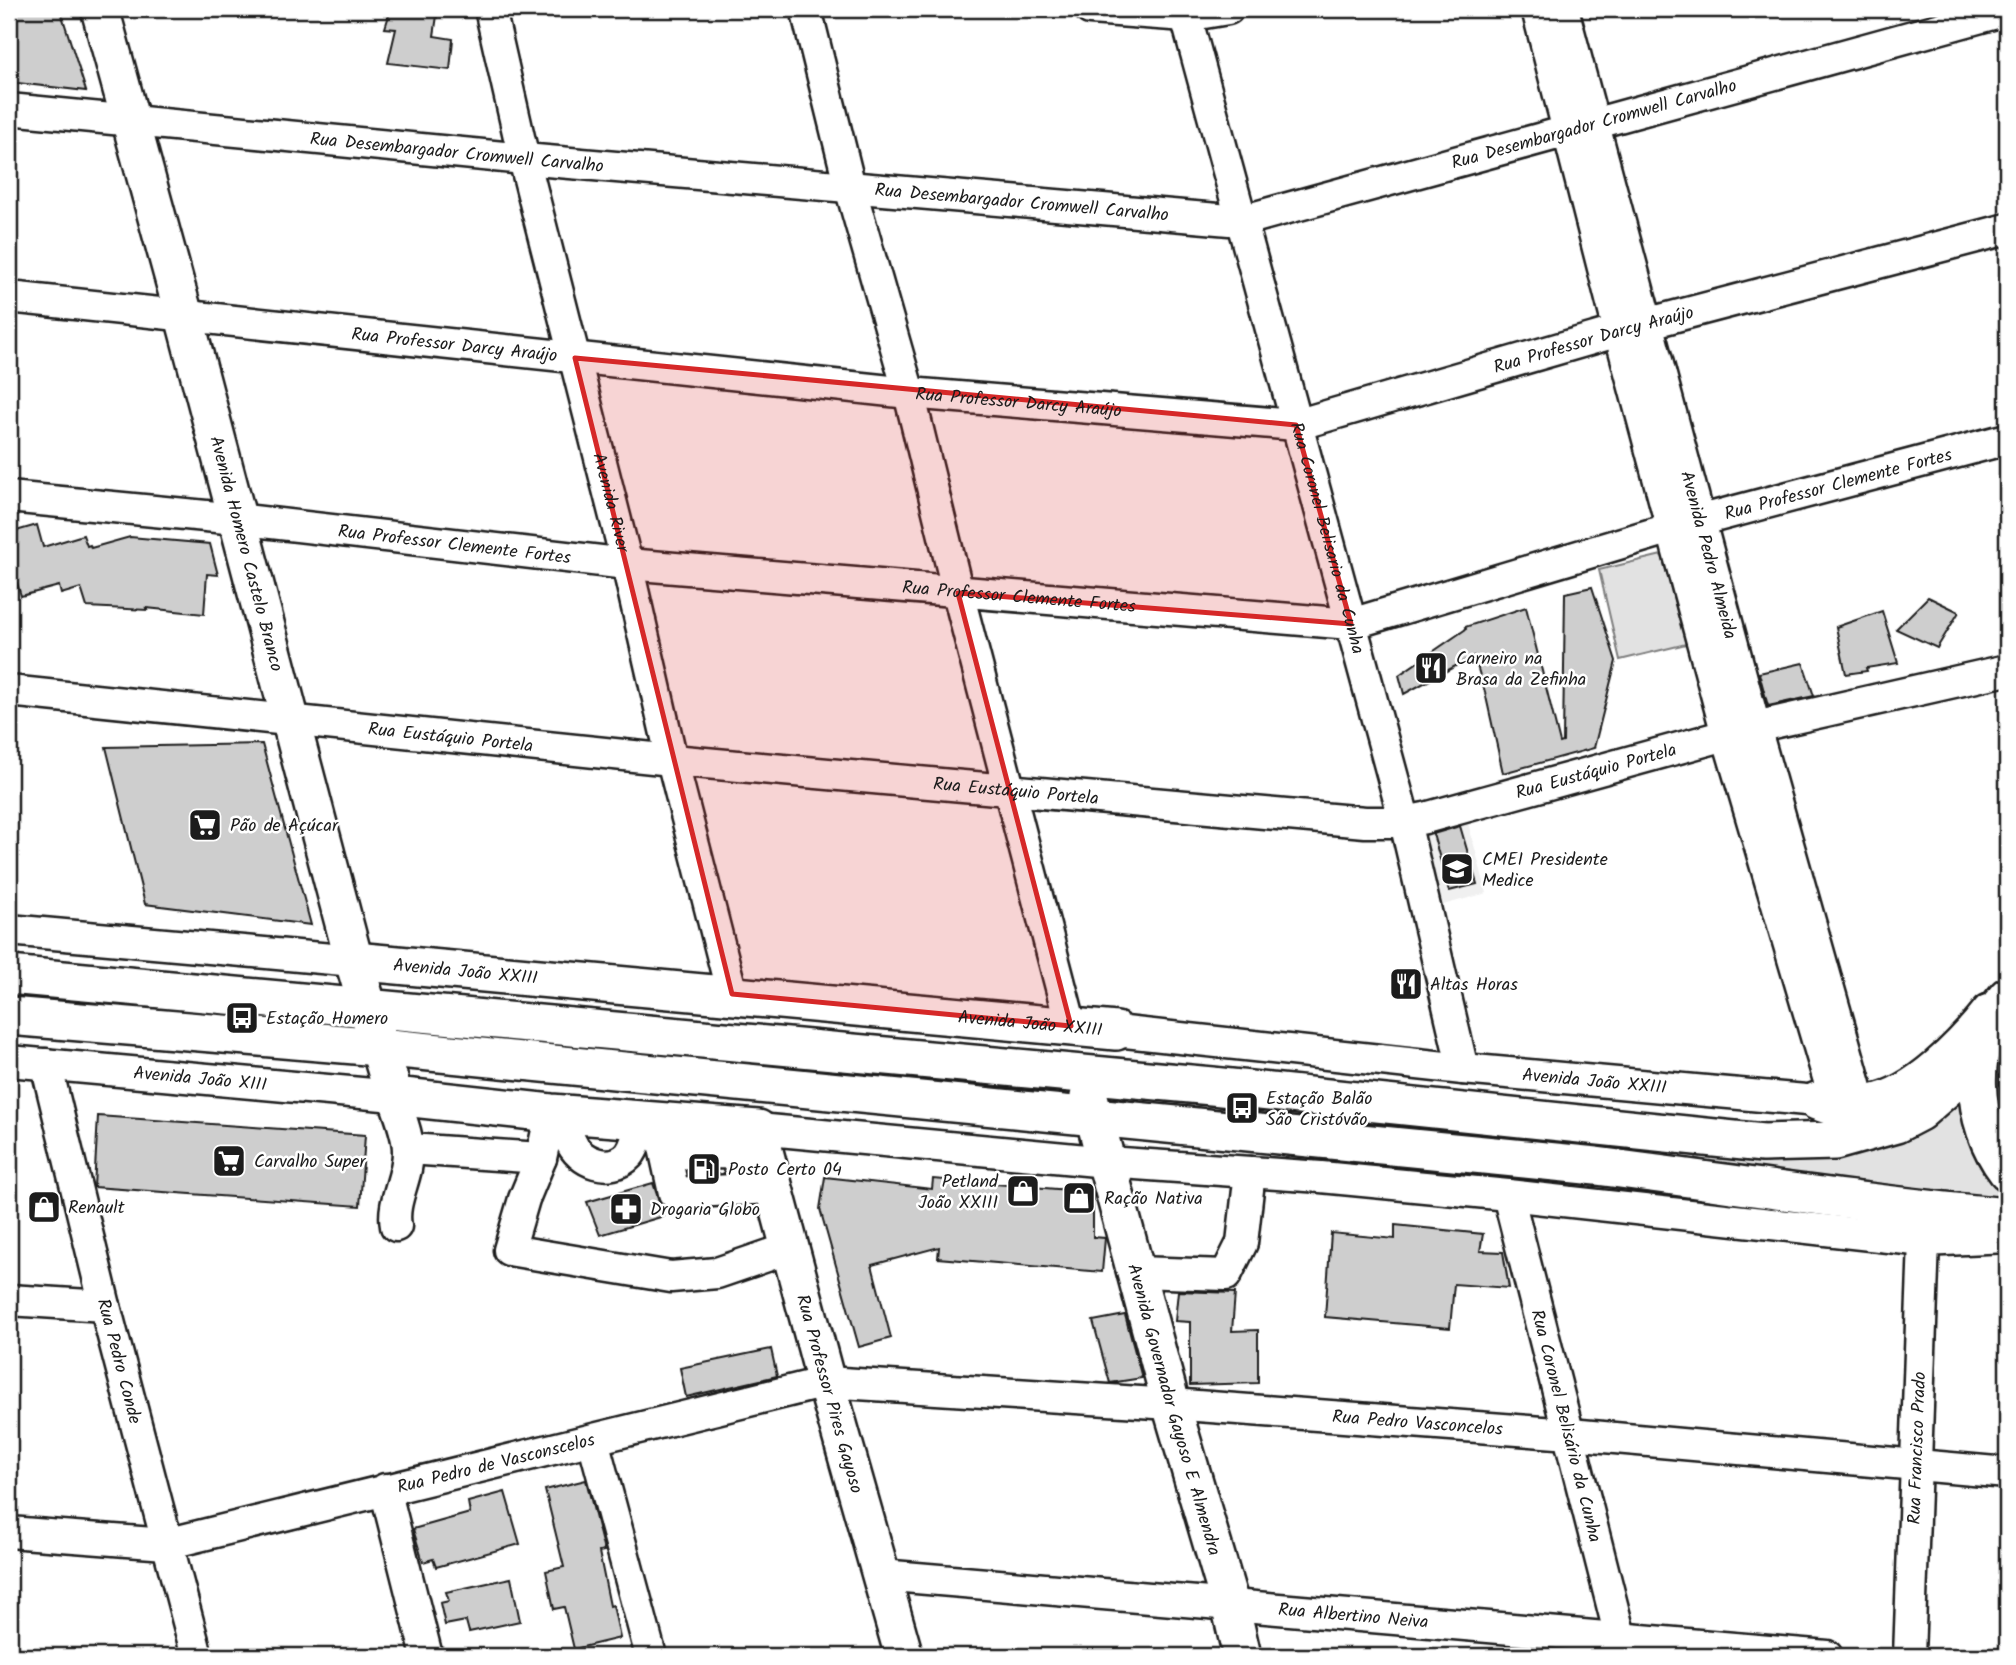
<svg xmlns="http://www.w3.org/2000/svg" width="2016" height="1665" viewBox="0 0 2016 1665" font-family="Kalam,sans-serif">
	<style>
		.built { fill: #f0f0f0 }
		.green { fill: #e2e2e2; stroke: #7f7f7f; stroke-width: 2 }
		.building { fill: #cecece; stroke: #1c1c1c; stroke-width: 2 }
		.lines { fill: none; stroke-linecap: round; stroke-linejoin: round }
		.minor-casing { stroke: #1c1c1c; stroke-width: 35 }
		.major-casing { stroke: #1c1c1c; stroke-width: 42 }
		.minor { stroke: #fff; stroke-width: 30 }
		.major { stroke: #fff; stroke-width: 37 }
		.marked { fill: #d62828; fill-opacity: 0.2; stroke: #d62828; stroke-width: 5; stroke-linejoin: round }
		.labels { text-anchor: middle; stroke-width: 5; stroke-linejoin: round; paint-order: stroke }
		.street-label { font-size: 18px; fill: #1c1c1c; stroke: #fff }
		.poi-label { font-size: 18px; fill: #1c1c1c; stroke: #fff; text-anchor: start }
	</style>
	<rect width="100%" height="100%" fill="#fff"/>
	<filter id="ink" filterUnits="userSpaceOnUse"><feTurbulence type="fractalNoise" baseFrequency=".0143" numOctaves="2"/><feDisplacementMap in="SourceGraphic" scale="14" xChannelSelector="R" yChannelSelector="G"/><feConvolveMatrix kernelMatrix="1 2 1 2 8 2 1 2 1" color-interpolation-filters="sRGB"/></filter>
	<g filter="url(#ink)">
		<!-- built -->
		<path class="built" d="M1468,823l19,70 -44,12 -19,-70z"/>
		<!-- green -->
		<g class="green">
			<path d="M1662,555l24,89 -66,16 -21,-90z"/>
			<path d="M2007,1044v82c-8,-26 -10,-55 0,-82z"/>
			<path d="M1965,1092c2,46 8,74 42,107l-97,3 -214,-43 1,-10 65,5z"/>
		</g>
		<!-- building -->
		<g class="building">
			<path d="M9,9h51l26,82 -77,-9z"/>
			<path d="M391,9h47l-4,27 19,3 -3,31 -62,-7 8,-34 -11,-1z"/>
			<path d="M37,525l6,22 40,-12 4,11 3,-1 1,3 39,-11 80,7 8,31 -11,-1 -3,40 -58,-6 1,2 -60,-3 -6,-19 -20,6 -2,-8 -38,10 -4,-13 -8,2v-52z"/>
			<path d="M1592,587l24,74 -22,87 -91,25 -18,-81 -11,-36 -70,38 -5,-19 67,-46 -1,-2 61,-20 34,136 3,-1 2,-149z"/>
			<path d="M1928,597l31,15 -22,36 -41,-19z"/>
			<path d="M1882,611l16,52 -32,5 1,3 -21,3 -10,-47z"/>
			<path d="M1803,663l11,33 -46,10 -9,-33z"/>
			<path d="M262,744l49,181 -166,-21 -39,-157z"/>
			<path d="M1460,826l17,58 -28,7 -16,-57z"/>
			<path d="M98,1116l267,19 -5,71 -266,-19z"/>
			<path d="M825,1177l107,12 1,-10 160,13v45l12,1 -3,34 -164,-14 1,-11 -67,18 19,73 -32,9 -39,-138z"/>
			<path d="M653,1183l11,33 -64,19 -13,-33z"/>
			<path d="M1395,1225l88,9 -3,17 23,1 6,36 -55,-4 -4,44 -125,-11 6,-84 64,6z"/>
			<path d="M1178,1291l57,2 -3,38 26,-1v53l-68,2v-63l-15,-1z"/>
			<path d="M1125,1315l17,63 -32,5 -17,-62z"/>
			<path d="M771,1349l6,27 -91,21 -6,-29z"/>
			<path d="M586,1480l18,71 -5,1 11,54 3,-1 7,33 -46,11 -10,-42 -10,2 -8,-38 18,-4 -19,-77z"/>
			<path d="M505,1492l15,52 -84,23 -3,-8 -10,3 -10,-33 57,-16 -2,-11z"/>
			<path d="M511,1578l9,43 -51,11 -3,-11 -21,4 -5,-22 9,-2 -3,-9z"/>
		</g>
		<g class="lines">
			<defs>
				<g id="minor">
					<path id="s1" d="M490,9l34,150 103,405 45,196 60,234"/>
					<path d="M806,9l44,178 59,206 49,200 113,433"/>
					<path d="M1090,9l96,7 42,-7"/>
					<path id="s2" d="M1184,9l221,813 58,247"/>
					<path d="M1537,9l82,322 108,404 108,366"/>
					<path id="s3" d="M1563,9l192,718 106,375"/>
					<path id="s4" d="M9,109l515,50 717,62 766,-211"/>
					<path id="s5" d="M9,297l900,96 387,32 323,-94 388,-102"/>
					<path id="s6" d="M9,497l228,22 390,45 724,60 321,-96 335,-89"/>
					<path id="s7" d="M9,691l663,69 693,62h40l20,-4 330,-91 252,-57"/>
					<path d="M9,930l345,31"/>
					<path id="s8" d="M1116,1031l347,38 354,32c18,0 37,3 55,-1 42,-7 90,-57 116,-90"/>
					<path id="s9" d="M9,1061l385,35c4,16 14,37 14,54 1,27 -17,51 -12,76"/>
					<path id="s10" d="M46,1064l59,242 92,350"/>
					<path d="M565,1113c1,9 2,19 5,27 9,23 41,34 59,15 7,-8 10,-26 13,-36"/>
					<path d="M658,1120l16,73 100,-5"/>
					<path d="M758,1129l349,33 214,15 187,18 416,46 83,-4"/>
					<path d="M409,1149l132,9 10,-45"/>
					<path d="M666,1154l70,-1 9,37"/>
					<path d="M541,1158l-17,41 -15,51 162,27 46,-4 73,-25"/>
					<path id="s11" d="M1508,1195l117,461"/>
					<path d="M1136,1272l90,3 16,-32 8,-71"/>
					<path d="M9,1300l96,6"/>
					<path d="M593,1440l58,216"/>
					<path d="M385,1489l42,167"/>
					<path id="s12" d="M9,1532l157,12 660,-162 345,22 399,30 437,39"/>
					<path id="s13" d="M881,1575l946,81"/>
					<path id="s14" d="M1909,1656l15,-415"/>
				</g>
				<g id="major">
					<path id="s15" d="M100,9l84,307 170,645 40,135 157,17 207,16 68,253 78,274"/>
					<path id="s16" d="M354,961l762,70"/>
					<path d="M9,975l1203,111 551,57 72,-2 61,-17 23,-12 39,-34 28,-43"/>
					<path d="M2007,997c-42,47 -37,126 0,174"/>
					<path d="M9,1016l370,31 1217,119c137,17 274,39 411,51"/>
					<path id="s17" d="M1089,1097l82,307 59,200 12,52"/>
					<path d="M1817,1101c33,12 44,16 79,8"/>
				</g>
			</defs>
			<!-- minor casing -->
			<use href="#minor" class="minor-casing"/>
			<!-- major casing -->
			<use href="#major" class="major-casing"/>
			<!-- minor -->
			<use href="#minor" class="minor"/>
			<!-- major -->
			<use href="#major" class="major"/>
		</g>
	</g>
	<!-- marked area -->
	<path class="marked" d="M575,358l721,67 55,199 -393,-31 113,433 -339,-32z"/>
	<!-- icons -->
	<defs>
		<symbol id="restaurant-square" viewBox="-11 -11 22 22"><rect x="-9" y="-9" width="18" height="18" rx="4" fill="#1c1c1c" stroke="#fff"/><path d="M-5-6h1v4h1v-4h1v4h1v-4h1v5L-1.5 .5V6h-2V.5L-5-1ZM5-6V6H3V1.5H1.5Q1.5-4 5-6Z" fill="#fff"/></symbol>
		<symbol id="supermarket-square" viewBox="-11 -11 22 22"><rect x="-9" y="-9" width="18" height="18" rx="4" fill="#1c1c1c" stroke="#fff"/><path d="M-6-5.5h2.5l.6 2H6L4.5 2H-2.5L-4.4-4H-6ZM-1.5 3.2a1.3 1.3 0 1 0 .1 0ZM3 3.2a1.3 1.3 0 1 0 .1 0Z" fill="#fff"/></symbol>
		<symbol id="school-square" viewBox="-11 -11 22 22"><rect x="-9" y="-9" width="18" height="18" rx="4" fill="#1c1c1c" stroke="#fff"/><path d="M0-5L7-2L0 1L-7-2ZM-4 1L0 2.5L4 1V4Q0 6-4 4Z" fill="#fff"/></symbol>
		<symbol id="bus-square" viewBox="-11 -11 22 22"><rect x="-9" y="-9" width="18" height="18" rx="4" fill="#1c1c1c" stroke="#fff"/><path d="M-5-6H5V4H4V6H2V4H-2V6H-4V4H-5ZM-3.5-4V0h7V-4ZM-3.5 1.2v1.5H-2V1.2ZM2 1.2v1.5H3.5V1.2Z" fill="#fff"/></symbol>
		<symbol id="fuel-square" viewBox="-11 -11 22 22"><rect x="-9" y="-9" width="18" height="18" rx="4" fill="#1c1c1c" stroke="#fff"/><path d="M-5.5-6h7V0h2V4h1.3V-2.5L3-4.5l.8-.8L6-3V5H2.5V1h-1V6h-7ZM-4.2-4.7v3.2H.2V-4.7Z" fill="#fff"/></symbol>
		<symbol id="shop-square" viewBox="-11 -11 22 22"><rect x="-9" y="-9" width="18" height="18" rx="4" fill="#1c1c1c" stroke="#fff"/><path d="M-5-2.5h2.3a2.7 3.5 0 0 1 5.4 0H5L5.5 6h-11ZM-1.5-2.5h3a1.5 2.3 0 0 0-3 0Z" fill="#fff"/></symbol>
		<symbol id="pharmacy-square" viewBox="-11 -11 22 22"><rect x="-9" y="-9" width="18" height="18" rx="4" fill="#1c1c1c" stroke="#fff"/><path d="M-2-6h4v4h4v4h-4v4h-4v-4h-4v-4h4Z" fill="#fff"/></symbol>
	</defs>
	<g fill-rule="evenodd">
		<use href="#restaurant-square" x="1412" y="649" width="38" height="38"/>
		<use href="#supermarket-square" x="186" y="806" width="38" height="38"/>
		<use href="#school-square" x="1438" y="850" width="38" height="38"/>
		<use href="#restaurant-square" x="1387" y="965" width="38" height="38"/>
		<use href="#bus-square" x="223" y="999" width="38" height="38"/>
		<use href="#bus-square" x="1223" y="1089" width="38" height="38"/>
		<use href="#supermarket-square" x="210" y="1142" width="38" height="38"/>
		<use href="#fuel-square" x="685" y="1150" width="38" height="38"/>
		<use href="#shop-square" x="1004" y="1172" width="38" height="38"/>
		<use href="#shop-square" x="1060" y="1179" width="38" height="38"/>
		<use href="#shop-square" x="25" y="1188" width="38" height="38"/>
		<use href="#pharmacy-square" x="607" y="1190" width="38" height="38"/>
	</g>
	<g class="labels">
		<!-- street labels -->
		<g class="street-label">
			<text dy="6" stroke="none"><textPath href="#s4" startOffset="1603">Rua Desembargador Cromwell Carvalho</textPath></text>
			<text dy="6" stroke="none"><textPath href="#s4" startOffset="450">Rua Desembargador Cromwell Carvalho</textPath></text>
			<text dy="6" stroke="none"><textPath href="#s4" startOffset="1017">Rua Desembargador Cromwell Carvalho</textPath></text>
			<text dy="6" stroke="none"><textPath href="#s5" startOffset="1603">Rua Professor Darcy Araújo</textPath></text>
			<text dy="6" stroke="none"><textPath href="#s5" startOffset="448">Rua Professor Darcy Araújo</textPath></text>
			<text dy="6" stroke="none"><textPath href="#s5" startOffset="1015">Rua Professor Darcy Araújo</textPath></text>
			<text dy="6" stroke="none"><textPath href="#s6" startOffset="1855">Rua Professor Clemente Fortes</textPath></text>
			<text dy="6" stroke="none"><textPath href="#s1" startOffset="508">Avenida River</textPath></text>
			<text dy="6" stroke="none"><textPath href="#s2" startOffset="548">Rua Coronel Belisario da Cunha</textPath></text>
			<text dy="6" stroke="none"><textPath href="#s6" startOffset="448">Rua Professor Clemente Fortes</textPath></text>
			<text dy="6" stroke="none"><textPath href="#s15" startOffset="564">Avenida Homero Castelo Branco</textPath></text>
			<text dy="6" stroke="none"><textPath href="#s3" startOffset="565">Avenida Pedro Almeida</textPath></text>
			<text dy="6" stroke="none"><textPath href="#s6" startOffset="1015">Rua Professor Clemente Fortes</textPath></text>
			<text dy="6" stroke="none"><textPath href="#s7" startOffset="444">Rua Eustáquio Portela</textPath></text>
			<text dy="6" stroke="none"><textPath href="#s7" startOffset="1600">Rua Eustáquio Portela</textPath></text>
			<text dy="6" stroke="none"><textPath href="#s7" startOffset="1012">Rua Eustáquio Portela</textPath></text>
			<text dy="6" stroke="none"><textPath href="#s16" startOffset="112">Avenida João XXIII</textPath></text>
			<text dy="6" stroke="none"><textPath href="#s16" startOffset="679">Avenida João XXIII</textPath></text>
			<text dy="6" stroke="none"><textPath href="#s9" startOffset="192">Avenida João XIII</textPath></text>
			<text dy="6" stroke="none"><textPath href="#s8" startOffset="481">Avenida João XXIII</textPath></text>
			<text dy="6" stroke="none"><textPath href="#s10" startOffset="306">Rua Pedro Conde</textPath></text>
			<text dy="6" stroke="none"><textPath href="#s15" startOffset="1766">Rua Professor Pires Gayoso</textPath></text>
			<text dy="6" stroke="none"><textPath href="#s17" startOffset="324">Avenida Governador Gayoso E Almendra</textPath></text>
			<text dy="6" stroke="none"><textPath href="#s12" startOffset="1430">Rua Pedro Vasconcelos</textPath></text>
			<text dy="6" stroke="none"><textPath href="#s11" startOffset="238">Rua Coronel Belisário da Cunha</textPath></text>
			<text dy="6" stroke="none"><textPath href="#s14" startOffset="208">Rua Francisco Prado</textPath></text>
			<text dy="6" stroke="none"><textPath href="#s12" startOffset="497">Rua Pedro de Vasconscelos</textPath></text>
			<text dy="6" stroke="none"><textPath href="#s13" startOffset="474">Rua Albertino Neiva</textPath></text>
		</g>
		<!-- poi labels -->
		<g class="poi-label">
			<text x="1456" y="664">Carneiro na<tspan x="1456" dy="21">Brasa da Zefinha</tspan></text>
			<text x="230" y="831">Pão de Açúcar</text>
			<text x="1482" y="865">CMEI Presidente<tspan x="1482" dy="21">Medice</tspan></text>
			<text x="1430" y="990">Altas Horas</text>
			<text x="266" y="1024">Estação Homero</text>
			<text x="1266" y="1104">Estação Balão<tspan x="1266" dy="21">São Cristóvão</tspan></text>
			<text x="254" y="1167">Carvalho Super</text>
			<text x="728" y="1175">Posto Certo 04</text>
			<text x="998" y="1187" text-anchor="end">Petland<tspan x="998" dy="21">João XXIII</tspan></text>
			<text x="1104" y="1204">Ração Nativa</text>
			<text x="68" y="1213">Renault</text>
			<text x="650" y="1215">Drogaria Globo</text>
		</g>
	</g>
	<!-- margin -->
	<rect width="2016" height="1665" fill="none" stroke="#fff" stroke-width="35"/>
	<rect x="18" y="18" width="1981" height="1630" fill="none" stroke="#1c1c1c" stroke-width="2.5" filter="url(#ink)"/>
</svg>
